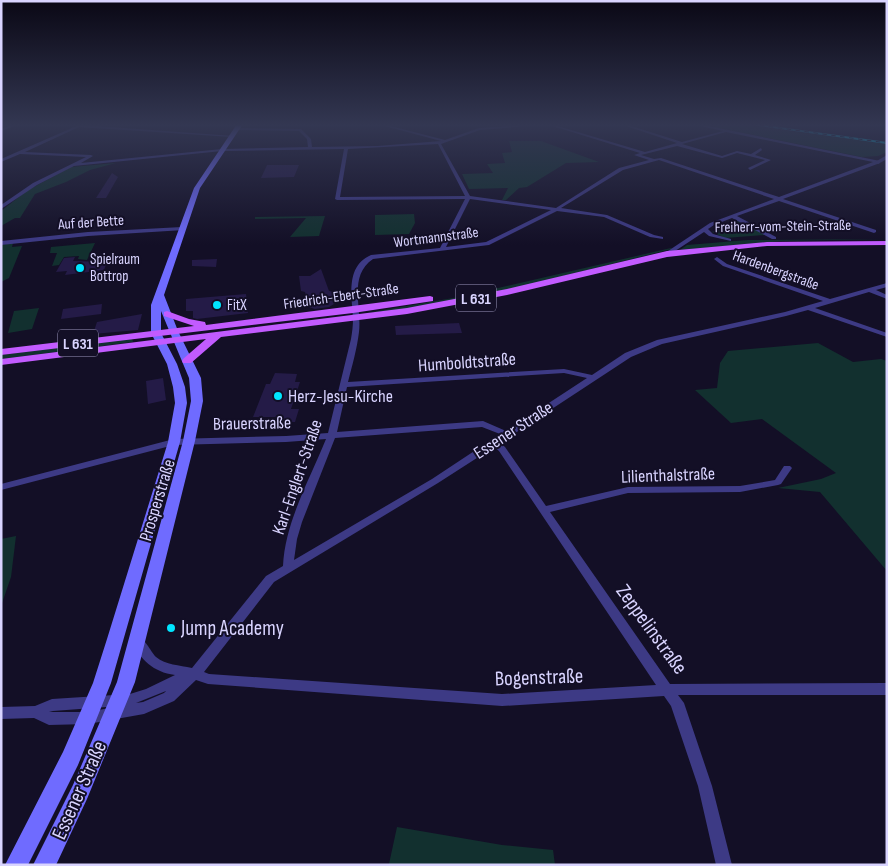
<svg xmlns="http://www.w3.org/2000/svg" width="888" height="866" viewBox="0 0 888 866" font-family="'Sofia Sans Condensed',sans-serif">
	<style>
		.green { fill: #12302f }
		.building { fill: #241b47 }
		.lines { fill: none; stroke-linecap: round; stroke-linejoin: round }
		.minor { fill: #3d3a85; fill-rule: evenodd }
		.tertiary { fill: #3d3a85; fill-rule: evenodd }
		.secondary { fill: #6f6bff; fill-rule: evenodd }
		.primary { fill: #c25bff; fill-rule: evenodd }
		.rail-casing { stroke: #00e5ff; stroke-width: 2 }
		.rail { stroke: #130f26; stroke-width: 1; stroke-dasharray: 4.5; stroke-linecap: butt }
		.poi-dot { fill: #00e5ff; stroke: #130f26; stroke-width: 2 }
		.labels { text-anchor: middle; stroke-width: 4; stroke-linejoin: round; paint-order: stroke }
		.far-street-label { font-size: 15px; fill: #d9d4ff; stroke: #130f26 }
		.far-poi-label { font-size: 15px; fill: #d9d4ff; stroke: #130f26; text-anchor: start }
		.shield { fill: #130f26; stroke: #9e99be; stroke-width: 1 }
		.shield-label { font-size: 16px; font-weight: bold; fill: #d9d4ff }
		.street-label { font-size: 18px; fill: #d9d4ff; stroke: #130f26 }
		.poi-label { font-size: 18px; fill: #d9d4ff; stroke: #130f26; text-anchor: start }
		.near-poi-label { font-size: 21px; fill: #d9d4ff; stroke: #130f26; text-anchor: start }
		.near-street-label { font-size: 21px; fill: #d9d4ff; stroke: #130f26 }
	</style>
	<rect width="100%" height="100%" fill="#130f26"/>
	<!-- green -->
	<g class="green">
		<path d="M700,124h40l147,20v8l-9,4 -16,1z"/>
		<path d="M509,141h32l58,21 -33,1 -39,24 -8,1 -13,12h-4l6,-12 -39,1 -7,-15 31,-1 -6,-9 18,-1 -3,-10 10,-1z"/>
		<path d="M116,163l-26,7 -24,12 -31,12 -15,24h-5l-14,8v-15l27,-21 43,-23z"/>
		<path d="M414,214l1,9 -6,11 -34,1v-20z"/>
		<path d="M325,216l-6,20 -29,1 16,-19 -51,1v-2z"/>
		<path d="M737,221l28,13 -1,1 -39,3 -13,-6z"/>
		<path d="M887,239l-106,2 -101,9 7,-5 61,-5z"/>
		<path d="M13,243l-1,4 10,-1 -13,32 -8,4v-37z"/>
		<path d="M95,243l-8,17 -9,-1 1,-3 -15,1 -5,8 -7,1 5,-13h-7l1,-6z"/>
		<path d="M671,248l1,1 -8,2 -169,42 -88,16 -41,4 93,-16z"/>
		<path d="M39,308l-7,21 -24,4 6,-22z"/>
		<path d="M132,338l1,4 -132,17v-4z"/>
		<path d="M818,343l35,19 28,-3 6,2v210l-67,-79 -42,-4 43,-9 15,-6 -74,-54 -31,4 -36,-33 22,-2 3,-25 8,-12z"/>
		<path d="M16,536l-5,41 -10,29v-67z"/>
		<path d="M397,827l105,18 51,5 2,15h-165l-1,-1z"/>
	</g>
	<!-- building -->
	<g class="building">
		<path d="M267,165h32l-5,12 -33,1z"/>
		<path d="M112,173l6,4 -12,21h-10z"/>
		<path d="M75,257l-2,4 34,1 -3,8 -39,5 2,-4 -11,1 8,-14z"/>
		<path d="M217,259l-1,8 -24,-1v-6z"/>
		<path d="M321,269l8,22 13,2 2,5 -15,9 -14,2 -7,-2 -3,-15 -4,-1 -2,-15h11z"/>
		<path d="M246,294l2,19 -51,6 -4,-1v-7h-7v-12z"/>
		<path d="M102,304l-1,10 -40,5 2,-10z"/>
		<path d="M142,314l-4,16 -45,4 4,-12z"/>
		<path d="M459,323l3,10 -66,2 -1,-9z"/>
		<path d="M275,373l22,1 -2,8h5l-9,27h8l-4,13h-4l-2,6h-14l4,-11h-26l13,-33h4z"/>
		<path d="M163,378l3,22 -18,4 -2,-23z"/>
	</g>
	<g class="lines">
		<!-- minor -->
		<g class="minor">
			<path d="M14,124h5l-18,7v-2z"/>
			<path d="M81,124l2,1 151,11 -2,1 -153,-10 -54,25 66,3 2,1 -12,7 141,-14 86,-2 -1,-8 -8,-8 -63,-1 1,-2 64,1 10,10 1,8 65,-1 64,-5 -64,-17h6l62,16 34,-12 61,-4 -2,1 -58,5 -39,14 29,52 86,12 63,-40 30,-8 -15,-5 6,-2 -94,-29h5l94,28 32,-9 -57,-19h5l57,18 41,-11 -31,-7h7l181,37v2l-97,36 93,31v2l-2,1 -95,-32 -42,15 39,21v2h-4l-40,-21 -18,7 -6,4 5,5 18,5v2l-22,-5 -5,-4 -35,23h-4v-2l45,-30 64,-24 -115,-39 -36,10 -62,38 46,7 47,20 9,2v2l-13,-2 -46,-20 -47,-6 -68,34 -116,14c-25,17 -11,48 -14,73 -2,17 -7,34 -11,50l216,-13 28,6 33,-22 32,-13 128,-28 38,-11 -100,-35 -9,-7 3,-2 10,7 103,35 57,-16v4l-11,3 11,5v4l-18,-7 -54,16 72,25v4l-79,-27 -22,6 -124,28 -31,13 -131,86 5,4 41,59 82,-19 112,-1 35,-6 9,-14h6l2,2 -11,16 -3,1 -38,7 -112,1 -78,19 120,172 217,-1v12h-209l6,8 28,83 20,79h-16l-18,-79 -27,-80 -7,-10 -162,10 -294,-22 -12,-4 -22,21 -30,13 -56,10 -39,1 -15,-7 -33,1v-12l34,-1 17,-7 78,-5 16,-5 29,-14c-22,-3 -34,-15 -44,-34l2,-3c11,-4 16,12 23,19 10,8 23,8 36,11l74,-92 17,-10c2,-44 27,-87 43,-127l-40,3 -112,3 -173,45v-6l173,-45 112,-3 42,-3 23,-94c1,-6 2,-13 2,-20 -1,-22 -8,-53 18,-64l69,-7 25,-49 -128,1 -2,-1 9,-50 -122,2 -148,15 -37,19 -36,24v-4l32,-22 53,-26 -66,-3 -19,8v-3zM726,132l147,30 -94,35 -118,-39 -7,1 -13,-4 36,-9 45,12 15,-5 28,7 -17,8 2,2 21,-10 -16,-5 7,-5 -1,-2 -10,6 -14,-3 -15,5 -40,-12zM438,144l27,52 -125,1 8,-48zM470,199l81,11 -65,32 -40,5zM564,373l23,5 -81,53 -23,-10 -146,11 10,-45zM482,427l18,7 -68,45 -138,81 3,-21 5,-17 33,-84zM494,447l5,4 157,234 -154,9 -293,-20 -5,-2 70,-90 164,-99zM166,691l-2,2 -21,9 -7,1zM120,706l-32,6h-39l4,-1z"/>
			<path d="M182,227l3,2 -1,1 -96,6 -87,9v-4l87,-9z"/>
		</g>
		<!-- tertiary -->
		<path class="tertiary" d="M887,155v4l-9,5 -3,-2z"/>
		<!-- secondary -->
		<path class="secondary" d="M237,124h6l-43,64 -36,107 14,36 23,47 2,23 -8,40 -60,241 -48,117 -31,66h-23l40,-80 44,-103 66,-241 8,-40 -2,-23 -28,-67v22l16,31 8,23 2,16 -7,39 -69,241 -33,82 -50,100h-23l58,-113 30,-69 14,-44 61,-197 7,-39 -2,-16 -6,-23 -16,-31v-28l43,-117z"/>
		<!-- primary -->
		<g class="primary">
			<path d="M887,241v4l-120,1 -100,11 -160,38 -100,19 -186,23 -30,26h-8l-1,-2 1,-2 23,-20 -205,26v-6l406,-51 100,-19 160,-38 100,-9z"/>
			<path d="M430,296l3,1v4l-80,12 -352,42v-6l193,-23 -30,-10v-4l3,-1 22,8 16,3 1,3z"/>
		</g>
		<defs>
			<path id="rail" d="M751,124l136,19"/>
		</defs>
		<!-- rail casing -->
		<use href="#rail" class="rail-casing"/>
		<!-- rail -->
		<use href="#rail" class="rail"/>
	</g>
	<!-- sky -->
	<linearGradient id="sky" x2="0" y2="1"><stop stop-color="#0a0815"/><stop offset="0.51" stop-color="#333752"/><stop offset="1" stop-color="#333752" stop-opacity="0"/></linearGradient>
	<rect width="888" height="245" fill="url(#sky)"/>
	<!-- markers -->
	<g class="poi-dot">
		<circle cx="80" cy="268" r="5"/>
		<circle cx="217" cy="305" r="5"/>
		<circle cx="278" cy="396" r="5"/>
		<circle cx="171" cy="628" r="5"/>
	</g>
	<g class="labels">
		<!-- far-street labels -->
		<g class="far-street-label">
			<text transform="translate(91 222) rotate(-4)" y="5">Auf der Bette</text>
			<text transform="translate(783 226) rotate(-1)" y="5">Freiherr-vom-Stein-Straße</text>
			<text transform="translate(436 237) rotate(-7)" y="5">Wortmannstraße</text>
			<text transform="translate(776 270) rotate(20)" y="5">Hardenbergstraße</text>
			<text transform="translate(341 296) rotate(-8)" y="5">Friedrich-Ebert-Straße</text>
		</g>
		<!-- far-poi labels -->
		<g class="far-poi-label">
			<text x="90" y="264">Spielraum<tspan x="90" dy="17">Bottrop</tspan></text>
			<text x="227" y="310">FitX</text>
		</g>
		<!-- shield labels -->
		<g class="shield">
			<rect x="456" y="284.5" width="40" height="27" rx="4"/>
			<rect x="58" y="329.5" width="40" height="27" rx="4"/>
		</g>
		<g class="shield-label">
			<text x="476" y="304">L 631</text>
			<text x="78" y="349">L 631</text>
		</g>
		<!-- street labels -->
		<g class="street-label">
			<text transform="translate(467 362) rotate(-4)" y="6">Humboldtstraße</text>
			<text transform="translate(252 423) rotate(-1)" y="6">Brauerstraße</text>
			<text transform="translate(513 430) rotate(-33)" y="6">Essener Straße</text>
			<text transform="translate(668 475) rotate(-2)" y="6">Lilienthalstraße</text>
			<text transform="translate(297 477) rotate(-71)" y="6">Karl-Englert-Straße</text>
			<text transform="translate(157 500) rotate(-73)" y="6">Prosperstraße</text>
		</g>
		<!-- poi labels -->
		<g class="poi-label">
			<text x="288" y="402">Herz-Jesu-Kirche</text>
		</g>
		<!-- near-poi labels -->
		<g class="near-poi-label">
			<text x="181" y="635">Jump Academy</text>
		</g>
		<!-- near-street labels -->
		<g class="near-street-label">
			<text transform="translate(652 629) rotate(54)" y="7">Zeppelinstraße</text>
			<text transform="translate(539 677) rotate(-2)" y="7">Bogenstraße</text>
			<text transform="translate(79 790) rotate(-66)" y="7">Essener Straße</text>
		</g>
	</g>
	<!-- border -->
	<rect width="888" height="866" fill="none" stroke="#d9d4ff" stroke-width="5"/>
</svg>
